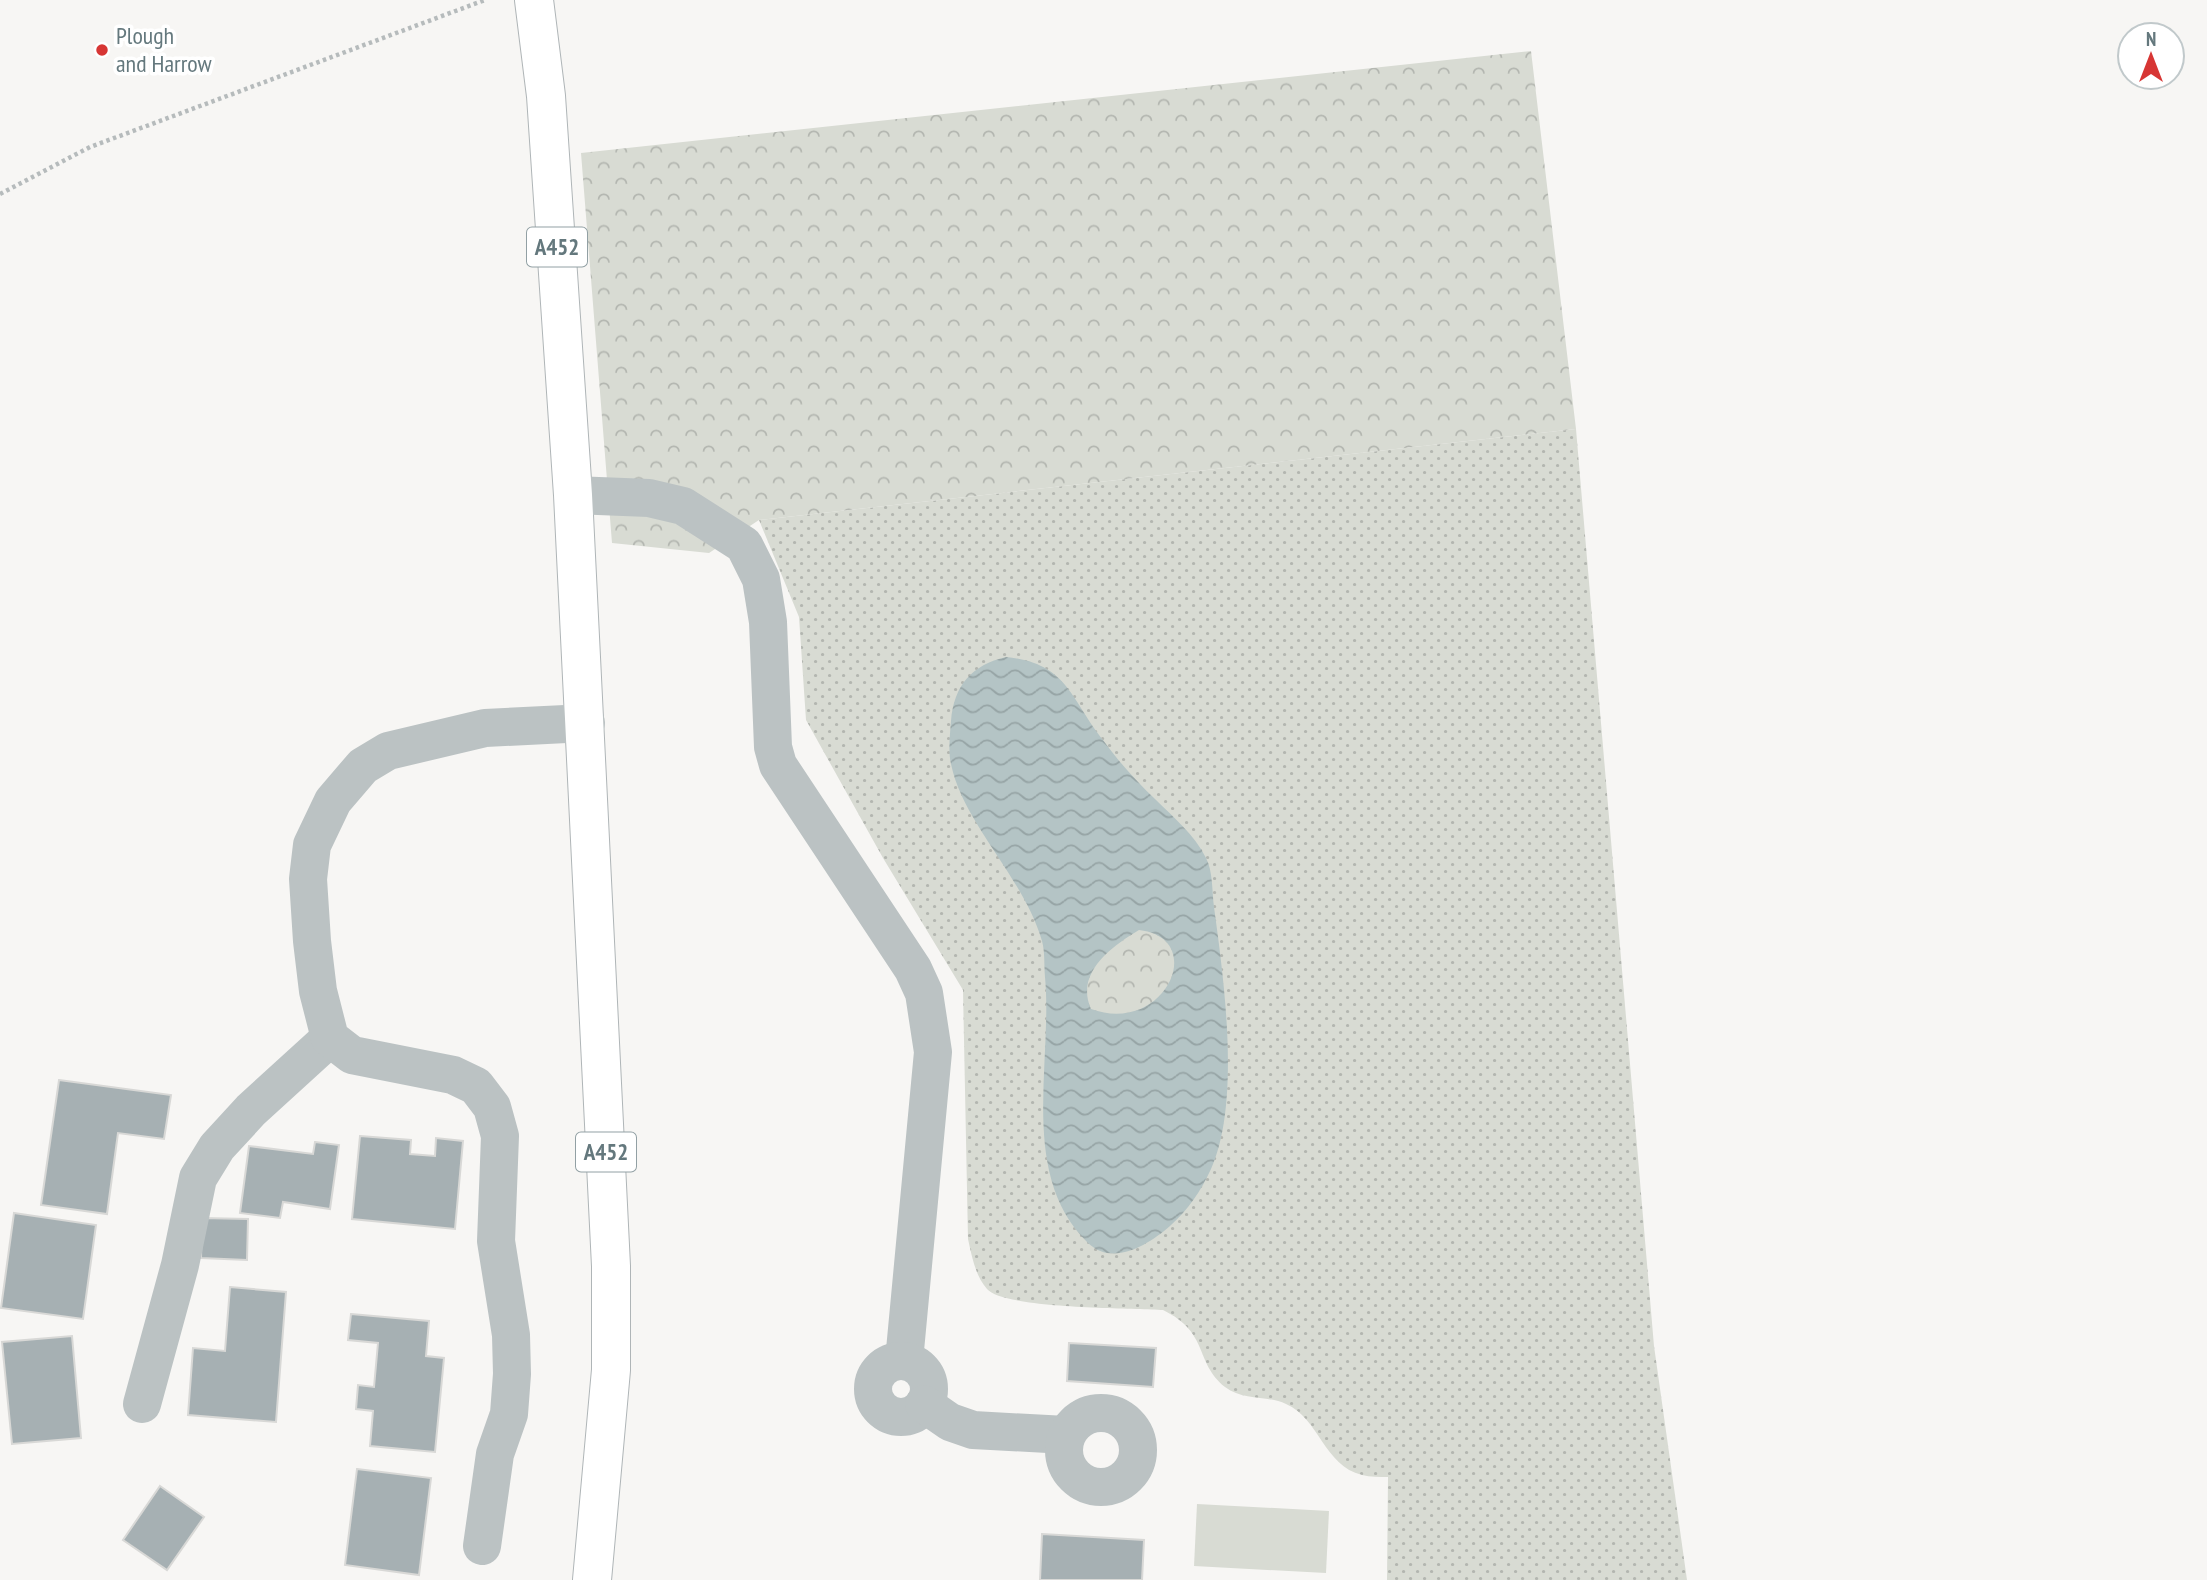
<svg xmlns="http://www.w3.org/2000/svg" width="2207" height="1580" viewBox="0 0 2207 1580" font-family="'PT Sans Narrow',sans-serif">
	<style>
		.green { fill: url(#green-dots) }
		.forest { fill: url(#forest-crowns) }
		.pitch { fill: #d8dbd3 }
		.water { fill: url(#water-waves); fill-rule: evenodd }
		.building { fill: #a6b0b3; stroke: #d8d8d6; stroke-width: 2 }
		.lines { fill: none; stroke-linecap: round; stroke-linejoin: round }
		.highway-casing { stroke: #afb5b7; stroke-width: 40 }
		.path { stroke: #b6bbbc; stroke-width: 4.5; stroke-dasharray: 3.5 3.5; stroke-linecap: butt }
		.minor { stroke: #bbc2c3; stroke-width: 38 }
		.highway { stroke: #fff; stroke-width: 38 }
		.poi-dot { fill: #d73634; stroke: #fff; stroke-width: 2.5 }
		.labels { text-anchor: middle; stroke-width: 7; stroke-linejoin: round; paint-order: stroke }
		.shield { fill: #fff; stroke: #92a0a4; stroke-width: 2 }
		.shield-label { font-size: 23px; font-weight: bold; fill: #64787d }
		.poi-label { font-size: 24px; fill: #64787d; stroke: #fff; text-anchor: start }
	</style>
	<defs>
		<pattern id="green-dots" width="8" height="8" patternUnits="userSpaceOnUse" patternTransform="scale(1.75)"><rect width="8" height="8" fill="#d8dbd3"/><path d="M2 2h.1M6 6h.1" fill="none" stroke="#b3b6b0" stroke-width="1.8" stroke-linecap="round"/></pattern>
		<pattern id="forest-crowns" width="20" height="18" patternUnits="userSpaceOnUse" patternTransform="scale(1.75)"><rect width="20" height="18" fill="#d8dbd3"/><path d="M2 6a3 3 0 1 1 6 0M12 15a3 3 0 1 1 6 0" fill="none" stroke="#b3b6b0"/></pattern>
		<pattern id="water-waves" width="16" height="10" patternUnits="userSpaceOnUse" patternTransform="scale(1.75)"><rect width="16" height="10" fill="#b4c4c5"/><path d="M0 5q4-4 8 0t8 0" fill="none" stroke="#96a4a5"/></pattern>
	</defs>
	<rect width="100%" height="100%" fill="#f7f6f4"/>
	<!-- green -->
	<path class="green" d="M1576,429l78,917 33,234h-300l1,-103c-8,0 -18,0 -26,-2 -38,-9 -43,-57 -76,-71 -19,-9 -43,-3 -61,-17 -31,-25 -15,-54 -62,-77 -31,-2 -159,-1 -176,-21 -12,-14 -15,-32 -19,-50l-5,-249 -80,-132 -77,-138 -7,-103 -40,-97z"/>
	<!-- forest -->
	<g class="forest">
		<path d="M1531,51l45,378 -817,91 -50,33 -97,-10 -31,-390z"/>
		<path d="M1139,930c70,8 26,106 -48,79 -16,-37 20,-61 48,-79z"/>
	</g>
	<!-- pitch -->
	<path class="pitch" d="M1197,1504l132,7 -3,62 -132,-7z"/>
	<!-- water -->
	<path class="water" d="M1006,657c61,6 64,41 97,83 15,21 34,42 52,59 19,19 39,35 51,59 7,13 6,34 8,49 10,73 27,195 -3,262 -10,22 -23,41 -41,57 -22,19 -57,41 -82,17 -70,-68 -35,-180 -43,-266 -1,-12 0,-25 -3,-36 -18,-63 -79,-118 -91,-177 -3,-12 -1,-30 0,-43 3,-36 21,-56 55,-64zM1139,930c70,8 26,106 -48,79 -16,-36 20,-62 48,-79z"/>
	<!-- building -->
	<g class="building">
		<path d="M59,1080l112,15 -7,44 -46,-6 -11,81 -66,-9z"/>
		<path d="M360,1136l51,4 -1,14 25,2 1,-18 27,3 -8,88 -103,-10z"/>
		<path d="M315,1142l24,3 -9,64 -47,-7 -3,16 -40,-5 9,-67 64,8z"/>
		<path d="M14,1213l82,12 -13,94 -82,-11z"/>
		<path d="M202,1218l46,1 -1,41 -46,-2z"/>
		<path d="M230,1287l56,5 -10,130 -88,-7 5,-67 32,3z"/>
		<path d="M351,1314l78,7 -3,35 18,2 -9,94 -65,-6 3,-35 -17,-2 2,-24 16,2 4,-44 -30,-3z"/>
		<path d="M72,1336l9,102 -69,6 -10,-102z"/>
		<path d="M1069,1343l87,5 -3,39 -86,-6z"/>
		<path d="M357,1469l74,9 -12,97 -74,-10z"/>
		<path d="M160,1486l44,31 -37,53 -44,-30z"/>
		<path d="M1042,1534l102,6 -2,40h-102z"/>
	</g>
	<g class="lines">
		<defs>
			<path id="highway" d="M534,0l12,96 27,399 38,771v104l-19,210"/>
		</defs>
		<!-- highway casing -->
		<use href="#highway" class="highway-casing"/>
		<!-- path -->
		<path class="path" d="M0,194l90,-47 395,-147"/>
		<!-- minor -->
		<g class="minor">
			<path d="M573,495l76,3 34,8 61,39 17,34 7,43 5,125 5,18 135,204 11,24 9,59 -29,309"/>
			<circle cx="901" cy="1389" r="28"/>
			<path d="M142,1404l38,-139 18,-87 19,-31 34,-37 79,-72"/>
			<path d="M924,1404l26,18 23,8 93,5"/>
			<circle cx="1101" cy="1450" r="37"/>
			<path d="M482,1546l13,-92 14,-40 3,-40 -1,-39 -15,-94 4,-105 -8,-29 -16,-21 -23,-11 -101,-20 -22,-17 -12,-47 -6,-50 -4,-62 4,-34 21,-44 30,-35 25,-15 97,-23 101,-5"/>
		</g>
		<!-- highway -->
		<use href="#highway" class="highway"/>
	</g>
	<!-- markers -->
	<circle class="poi-dot" cx="102" cy="50" r="7"/>
	<g class="labels">
		<!-- shield labels -->
		<g class="shield">
			<rect x="527" y="227.5" width="60" height="39" rx="5"/>
			<rect x="576" y="1132.5" width="60" height="39" rx="5"/>
		</g>
		<g class="shield-label">
			<text x="557" y="255">A452</text>
			<text x="606" y="1160">A452</text>
		</g>
		<!-- poi labels -->
		<g class="poi-label">
			<text x="116" y="44">Plough<tspan x="116" dy="28">and Harrow</tspan></text>
		</g>
	</g>
	<!-- north arrow -->
	<g transform="translate(2151 56)"><circle r="33" fill="#ffffff" stroke="#c1c9cb" stroke-width="2"/>
	<path d="M0-5L12 26L0 18L-12 26Z" fill="#d73634"/>
	<text y="-10" font-size="19" font-weight="bold" text-anchor="middle" fill="#64787d">N</text>
	</g>
</svg>
